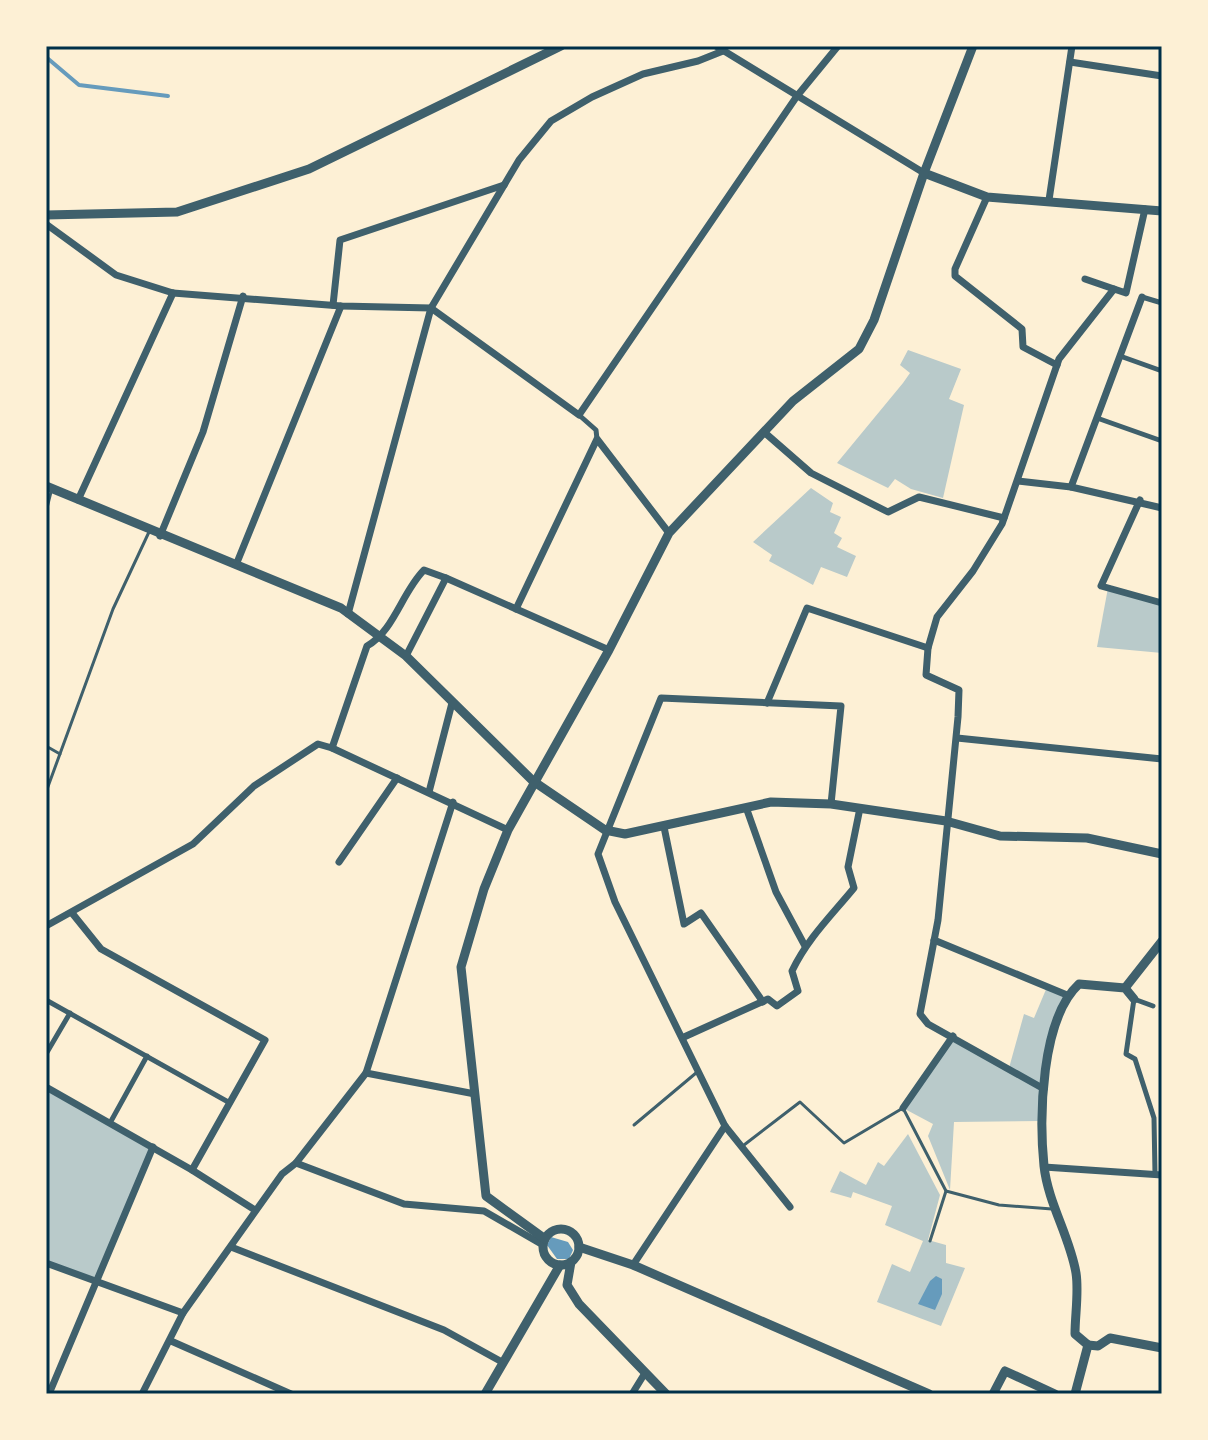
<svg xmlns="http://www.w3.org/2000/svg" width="1208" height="1440" viewBox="0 0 1208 1440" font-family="Raleway,sans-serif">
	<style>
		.green { fill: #b9caca }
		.water { fill: #669bbc }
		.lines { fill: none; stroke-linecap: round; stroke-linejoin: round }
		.stream { stroke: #669bbc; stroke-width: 4 }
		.service { stroke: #3f606c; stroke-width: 3 }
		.pedestrian { stroke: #3f606c; stroke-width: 5 }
		.minor { stroke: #3f606c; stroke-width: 7 }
		.tertiary { stroke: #3f606c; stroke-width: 9 }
		.neatline { fill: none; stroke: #003049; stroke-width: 3 }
	</style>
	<rect width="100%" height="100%" fill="#fdf0d5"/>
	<!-- green -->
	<g class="green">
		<path d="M908,350l53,19 -12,30 15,6 -21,93 -32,-9 -16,-10 -7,9 -51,-25 66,-80 7,-10 -10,-8z"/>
		<path d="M811,488l22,15 -3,9 11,5 -7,16 8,5 -5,9 19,9 -9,21 -26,-10 -8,18 -44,-24 3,-6 -19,-13z"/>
		<path d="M1108,588l54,15v50l-65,-6z"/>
		<path d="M1047,987l20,8 -12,31 -13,95 -88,1 -4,68 -22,-54 5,-12 -30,-16 50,-72 56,32 15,-54 10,4z"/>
		<path d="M46,1089l107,58 -56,134 -51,-18z"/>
		<path d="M908,1134l32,61 -12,45 18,5v18l19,5 -24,58 -64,-24 15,-38 18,8 13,-31 -38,-16 7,-19 -39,-14 -2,6 -21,-6 10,-21 26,14 12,-23 6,4z"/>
	</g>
	<!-- water -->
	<g class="water">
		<path d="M551,1237l17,5 5,8 -4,9h-12l-10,-14z"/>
		<path d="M936,1276l6,3v15l-7,16 -17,-6 12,-23z"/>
	</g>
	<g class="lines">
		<!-- stream -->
		<path class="stream" d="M46,57l33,28 89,11"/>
		<!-- service -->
		<g class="service">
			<path d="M46,512l5,-20"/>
			<path d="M46,746l14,8"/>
			<path d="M46,792l67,-183 36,-77"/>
			<path d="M634,1125l62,-52"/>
			<path d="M744,1145l56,-43 44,41 59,-35 43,83 53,14 53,4"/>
			<path d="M930,1241l16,-50"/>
		</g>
		<!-- pedestrian -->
		<g class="pedestrian">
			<path d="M1142,297l20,6"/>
			<path d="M1120,356l42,15"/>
			<path d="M579,415l17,15 1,9"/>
			<path d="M1097,418l65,23"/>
			<path d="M46,1000l184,103"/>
			<path d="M1153,1006l-19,-7 -8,55 9,5 19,59 1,56"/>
			<path d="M46,1054l24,-41"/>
			<path d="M110,1123l37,-67"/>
		</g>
		<!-- minor -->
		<g class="minor">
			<path d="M716,46l208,127"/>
			<path d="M1070,62l92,14"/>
			<path d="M987,197l-32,72v7l67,53 1,18 34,18"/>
			<path d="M1049,200l23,-154"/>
			<path d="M46,224l70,51 57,18 168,13 90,2"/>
			<path d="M1085,279l29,10"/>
			<path d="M333,305l7,-65 164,-55"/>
			<path d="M431,308l148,107 218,-319 41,-50"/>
			<path d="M764,432l47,41 77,39 31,-15 85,21"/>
			<path d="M1018,481l53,6 91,21"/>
			<path d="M1071,487l71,-190"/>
			<path d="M78,500l95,-207"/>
			<path d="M1140,500l-39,86 61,17"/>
			<path d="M160,536l43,-104 40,-136"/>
			<path d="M236,565l105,-259"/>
			<path d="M446,578l163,72"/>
			<path d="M516,609l81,-170 72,94"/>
			<path d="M348,614l83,-306 88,-148 32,-39 41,-24 51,-23 55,-13 25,-10"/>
			<path d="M767,703l40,-95 121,40"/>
			<path d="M957,738l205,21"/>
			<path d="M332,748l176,82"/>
			<path d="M429,792l23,-89"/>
			<path d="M747,810l29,82 29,54"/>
			<path d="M664,827l20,97 17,-11 62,89"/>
			<path d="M339,862l58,-84"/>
			<path d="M72,913l29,36 164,91 -73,130"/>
			<path d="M46,926l147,-82 61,-58 64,-42 14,4 35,-102c27,-15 35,-54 57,-76l22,8 -40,78"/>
			<path d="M934,940l133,55"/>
			<path d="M684,1037l84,-38 9,7 21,-15 -6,-20c16,-33 39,-55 62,-83l-6,-21 12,-59"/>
			<path d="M366,1073l109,21"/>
			<path d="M46,1087l146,83 63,40"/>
			<path d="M1044,1089l-116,-65 -8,-10 18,-94 20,-203 1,-27 -33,-15 2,-27 9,-31 36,-46 29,-47 57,-165 55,-70 12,4 19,-84"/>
			<path d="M903,1108l50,-72"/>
			<path d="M296,1163l108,41 80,7 59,34"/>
			<path d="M1044,1167l118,8"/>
			<path d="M790,1207l-65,-81 -110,-224 -17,-48 63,-156 180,8 -10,98"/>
			<path d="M231,1247l213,83 58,32"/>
			<path d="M46,1263l137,50"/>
			<path d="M633,1265l92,-139"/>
			<path d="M171,1341l120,53"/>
			<path d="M49,1394l104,-247"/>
			<path d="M142,1394l41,-81 99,-139 14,-11 70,-90 87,-271"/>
			<path d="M632,1394l13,-21"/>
		</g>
		<!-- tertiary -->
		<g class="tertiary">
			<path d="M924,173l63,24 175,14"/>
			<path d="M46,215l131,-3 132,-43 252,-123"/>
			<path d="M46,486l295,122 65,48 127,125 72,49 20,4 146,-32 60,2 115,17 54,15 87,2 75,16"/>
			<path d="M1125,988l37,-47"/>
			<circle cx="561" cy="1247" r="18"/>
			<path d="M545,1239l-59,-43 -25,-229 23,-78 24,-59 101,-180 60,-117 124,-132 66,-52 15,-29 50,-147 49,-127"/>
			<path d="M579,1247l54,18 296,129"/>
			<path d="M571,1262l-4,23 12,19 87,90"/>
			<path d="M1088,1345l-13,-11c0,-19 4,-42 1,-61 -6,-36 -28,-70 -32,-107 -5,-49 -3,-147 35,-182l46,4 9,11"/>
			<path d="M1088,1345l10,1 12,-8 52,10"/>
			<path d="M485,1394l75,-129"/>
			<path d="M993,1394l12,-23 50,23"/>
			<path d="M1075,1394l13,-49"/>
		</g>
	</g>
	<!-- border -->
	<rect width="1208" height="1440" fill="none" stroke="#fdf0d5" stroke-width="96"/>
	<rect x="48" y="48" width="1112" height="1344" class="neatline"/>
</svg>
